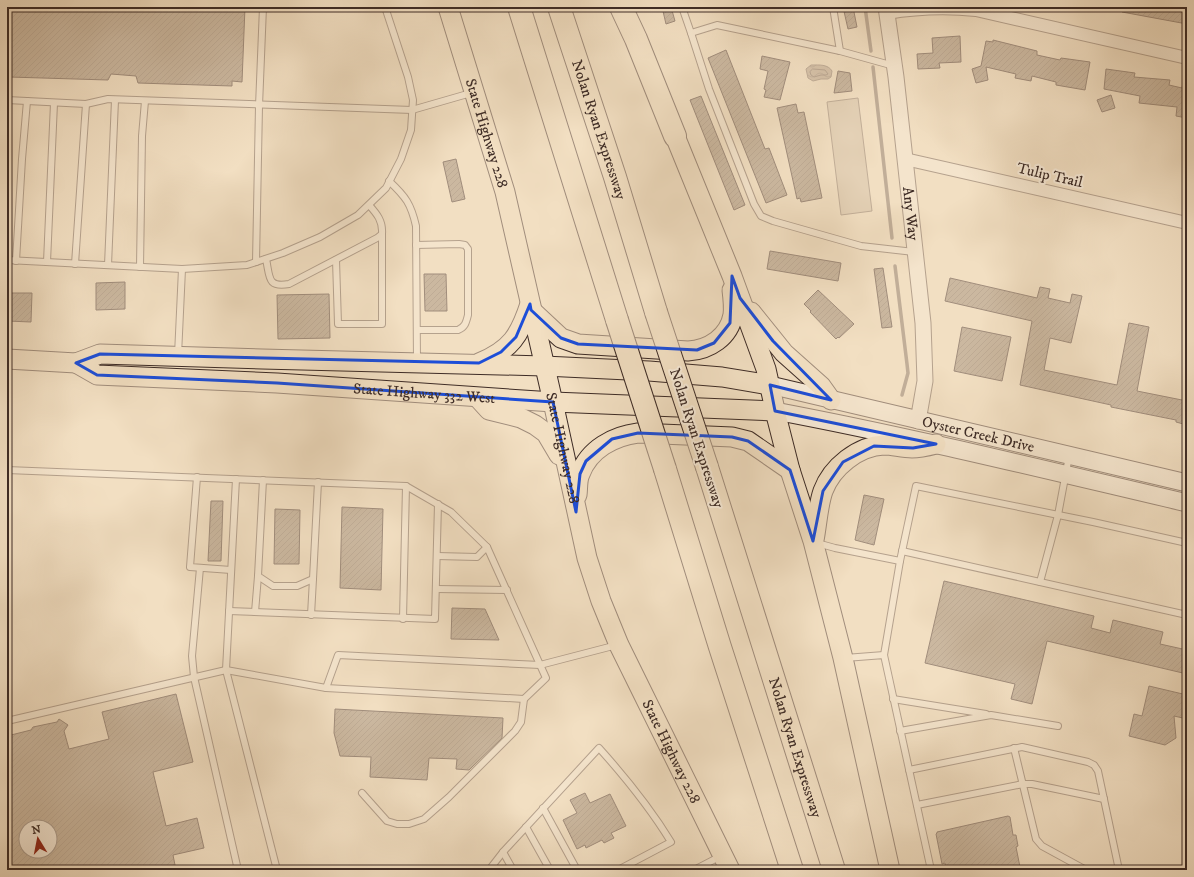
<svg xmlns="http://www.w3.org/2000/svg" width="1194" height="877" viewBox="0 0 1194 877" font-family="'IM FELL DW Pica',serif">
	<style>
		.garden { fill: #d3c1a7; stroke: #887666 }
		.water { fill: url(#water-waves); stroke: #857364 }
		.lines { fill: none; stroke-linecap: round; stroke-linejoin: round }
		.shore { stroke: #7a675a; stroke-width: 1 }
		.stream { stroke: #857364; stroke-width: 3.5 }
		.building { fill: url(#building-hatch); stroke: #3e2c26; fill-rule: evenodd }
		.service-casing { stroke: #6b594d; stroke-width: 8 }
		.minor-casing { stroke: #6b594d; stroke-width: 14 }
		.tertiary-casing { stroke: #6b594d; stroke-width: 17 }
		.secondary-casing { stroke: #3e2c26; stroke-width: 19 }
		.primary-casing { stroke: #3e2c26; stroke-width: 21 }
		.motorway-casing { stroke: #3e2c26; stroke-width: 24 }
		.service { stroke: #f7ead7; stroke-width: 6 }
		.minor { stroke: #f7ead7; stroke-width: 12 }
		.tertiary { stroke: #f7ead7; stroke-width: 15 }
		.secondary { stroke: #f7ead7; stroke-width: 17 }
		.primary { stroke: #f2dfc2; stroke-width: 19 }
		.motorway { stroke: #f2dfc2; stroke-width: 22 }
		.motorway-bridge-casing { stroke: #3e2c26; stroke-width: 24; stroke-linecap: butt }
		.motorway-bridge { stroke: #f2dfc2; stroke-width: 22 }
		.marked { fill: none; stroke: #1d4ed8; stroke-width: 3; stroke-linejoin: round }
		.labels { text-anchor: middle; stroke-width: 4; stroke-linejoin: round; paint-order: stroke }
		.street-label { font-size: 15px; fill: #3e2c26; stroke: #f7ead7 }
	</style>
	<defs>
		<pattern id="water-waves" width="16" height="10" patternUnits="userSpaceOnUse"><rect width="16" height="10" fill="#b5a28d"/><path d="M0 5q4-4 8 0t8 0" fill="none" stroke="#958473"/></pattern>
		<pattern id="building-hatch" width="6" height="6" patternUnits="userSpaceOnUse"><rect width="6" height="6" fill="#9c8977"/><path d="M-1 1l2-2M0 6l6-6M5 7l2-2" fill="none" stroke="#817061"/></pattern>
	</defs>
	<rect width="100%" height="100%" fill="#f2dfc2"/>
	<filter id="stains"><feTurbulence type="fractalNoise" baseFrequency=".005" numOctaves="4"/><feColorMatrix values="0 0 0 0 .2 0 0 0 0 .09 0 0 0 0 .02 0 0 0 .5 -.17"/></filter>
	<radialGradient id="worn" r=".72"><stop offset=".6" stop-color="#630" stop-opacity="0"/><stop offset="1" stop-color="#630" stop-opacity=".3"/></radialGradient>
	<!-- garden -->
	<path class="garden" d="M858,98l14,113 -31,4 -14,-113z"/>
	<!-- water -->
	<path class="water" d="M811,65c8,0 17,-1 21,6l-1,6 -3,2h-7l-8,2 -5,-3 -2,-9z"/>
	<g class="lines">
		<!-- shore -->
		<path class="shore" d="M813,69l12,1 3,4 -2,1h-5l-7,2 -3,-2 -1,-3z"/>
		<!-- stream -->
		<g class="stream">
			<path d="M865,7l6,44"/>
			<path d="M873,67l19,171"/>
			<path d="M895,266l12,98 1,9 -6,22"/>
		</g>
	</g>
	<!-- building -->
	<g class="building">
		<path d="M7,7h238l-3,75 -10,-1v5l-94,-3 -2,-7 -25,-2 -3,6 -99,-3v-16h-2z"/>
		<path d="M662,7h9l4,14 -9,3z"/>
		<path d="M843,7h10l4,20 -9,2z"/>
		<path d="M1122,7h65v17l-65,-12z"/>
		<path d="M960,36l1,26 -22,1 1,5 -22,1 -1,-15 16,-1 -1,-15z"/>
		<path d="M993,40l44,11v4l23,5 1,-2 29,4 -5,28 -29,-5v-3l-24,-6 -1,5 -16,-3 1,-4 -30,-7 2,13 -12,3 -4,-14 9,-3 5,-25 7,1z"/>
		<path d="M726,50l39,99 4,-1 18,47 -21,8 -58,-145z"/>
		<path d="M762,56l28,6 -10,38 -16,-3 2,-7 -2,-1 4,-18 -8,-2z"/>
		<path d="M1106,69l29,4 -1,4 36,3 -1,5 13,3 1,-6h4v36l-11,-2 1,-9 -38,-4 1,-7 -36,-7z"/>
		<path d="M838,71l12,2 2,18 -18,2z"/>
		<path d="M1111,95l4,13 -13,4 -5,-12z"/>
		<path d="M701,96l44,109 -11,5 -44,-110z"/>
		<path d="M796,104l2,9 6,-1 18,86 -21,4 -1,-4 -3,1 -20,-91z"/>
		<path d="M456,159l9,40 -13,3 -9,-40z"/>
		<path d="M770,251l71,12 -3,18 -71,-12z"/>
		<path d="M883,268l9,59 -10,1 -8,-59z"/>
		<path d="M424,274h22l1,37h-22z"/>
		<path d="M950,278l87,20 3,-11 10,2 -2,9 22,5 2,-9 10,2 -11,47 -21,-5 -6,32 73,15 12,-62 20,4 -12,64 50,10v24l-11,-3v-2l-65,-13v-2l-91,-20 12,-64 -87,-20z"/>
		<path d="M125,282v27l-29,1v-27z"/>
		<path d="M818,290l36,34 -15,14 -1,-1 -2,2 -26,-27 1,-1 -7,-7z"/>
		<path d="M7,293h25l-1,29 -24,-1z"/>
		<path d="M329,294l1,44 -52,1 -1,-44z"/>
		<path d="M962,327l49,10 -9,44 -48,-10z"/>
		<path d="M864,495l20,4 -10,46 -19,-5z"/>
		<path d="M211,501h12l-2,60h-13z"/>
		<path d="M342,507l41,2 -2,81 -41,-2z"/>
		<path d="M275,509l25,1 -1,54h-25z"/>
		<path d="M944,581l150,35 -3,12 19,5 3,-13 50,12 -3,12 27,6v24l-140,-33 -15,63 -21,-5 4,-15 -90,-21z"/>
		<path d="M452,608l33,1 14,31 -48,-1z"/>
		<path d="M1149,686l38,9v24l-13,-3 2,22 -11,7 -36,-9 5,-22 8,2z"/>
		<path d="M176,694l17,68 -40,10 13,54 31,-8 7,30 -31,7 3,15h-169v-134l24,-6 2,-3 24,-5 2,-3 9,6 -4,6 5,18 40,-10 -7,-27zM26,827h24v24h-24z"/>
		<path d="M335,709l168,9 -1,20 -33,32 -13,-1 1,-10 -28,-1 -2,22 -57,-3 1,-20 -31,-1 -6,-23z"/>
		<path d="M585,793l5,10 20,-9 16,32 -15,7 3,5 -10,5 -2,-3 -16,8 -1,-3 -8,4 -14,-29 14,-7 -7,-13z"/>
		<path d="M1008,816l2,1 3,18h3l2,11 -2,1 4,20 -14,3h-60l-1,-7 -3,1 -6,-30 1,-1v-1z"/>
	</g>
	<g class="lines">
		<defs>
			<g id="service">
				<path d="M682,7l9,26 26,-8 123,26 54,15"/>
				<path d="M833,7l7,44"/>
				<path d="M691,33l18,56 45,115 7,12 12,5 88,25 53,6"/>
				<path d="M7,100l79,4 22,-5 304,11 59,-17"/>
				<path d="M389,181c17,16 22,23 27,45l1,134"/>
				<path d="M416,245l43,-1 6,1 3,4v66c-2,8 -3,12 -10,15h-41"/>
				<path d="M266,259c4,18 1,29 23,25l88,-46 5,-4c1,-13 -5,-20 -13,-29"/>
				<path d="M7,260l175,9 65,-4 36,-12 37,-16 38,-22 28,-27 15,-29 10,-29 2,-30 -5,-23 -23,-70"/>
				<path d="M336,260l2,64h44v-90"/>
				<path d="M16,261l6,-102 5,-58"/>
				<path d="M47,262l7,-159"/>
				<path d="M256,262l3,-156 4,-99"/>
				<path d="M75,264l11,-160"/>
				<path d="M108,265l7,-165"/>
				<path d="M140,267l2,-131 3,-35"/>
				<path d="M178,355l4,-86"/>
				<path d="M7,470l399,16 45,26 36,35 59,131 -22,21 -198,-11 -100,-18 -219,51"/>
				<path d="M197,477l-7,90 41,3"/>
				<path d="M236,479l-10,191 51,200"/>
				<path d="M263,480l-5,96 15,10h24l16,-7 5,-97"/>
				<path d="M817,543l18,5 65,13 16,-75 177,36 94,21"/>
				<path d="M902,551l285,64"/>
				<path d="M437,556l40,1 10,-10"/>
				<path d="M200,568l-8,88 2,21 44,193"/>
				<path d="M1040,582l18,-67 11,-59"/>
				<path d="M436,589l71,1"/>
				<path d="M229,611l206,8 3,-115"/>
				<path d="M255,612l3,-36"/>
				<path d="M311,615l2,-36"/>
				<path d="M403,619l3,-133"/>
				<path d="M884,655l16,-94"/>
				<path d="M845,658l39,-3 47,215"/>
				<path d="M326,688l12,-33 202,10 77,-20"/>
				<path d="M893,699l93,15"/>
				<path d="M900,731l91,-16 67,11"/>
				<path d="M1014,748l22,91 6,7 44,24"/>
				<path d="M909,770l113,-23 66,15 6,3 4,6 21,99"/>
				<path d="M362,793l25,28 10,3h12l15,-5 25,-22 66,-66 6,-9 3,-23"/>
				<path d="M917,805l106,-21h9l72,15"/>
				<path d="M543,808l34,62"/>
				<path d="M526,827l24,43"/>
				<path d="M503,852l10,18"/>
				<path d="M489,870l14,-18 96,-104c27,30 50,58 72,94l-53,28"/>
				<path d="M694,870l27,-14"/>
			</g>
			<g id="minor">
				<path d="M887,13c30,-5 59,-6 89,-3l211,48"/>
				<path d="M905,159l282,64"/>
			</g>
			<g id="tertiary">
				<path id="s1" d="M886,7l10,70 27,246 2,58 -7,40"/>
			</g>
			<g id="secondary">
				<path id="s2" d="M770,385l417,98"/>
				<path d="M775,411c138,26 275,60 412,92"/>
			</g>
			<g id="primary">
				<path id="s3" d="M448,7l57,185 48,210 34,156 14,43 18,44 111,225"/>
				<path d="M675,136l57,140 34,93 11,50 13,51 23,71 30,117 47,212"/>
				<path d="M531,310l30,28 17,6 110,7c21,-1 41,-14 45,-36 1,-8 0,-17 -1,-25"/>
				<path d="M751,312l33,41 37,33 10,14"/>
				<path d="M7,359l69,4 24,-9 162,5 282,7 105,5 73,6 48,8"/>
				<path id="s4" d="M76,363l21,12 180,8 276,19 222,9"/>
				<path d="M479,363c32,-13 41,-28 51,-59"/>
				<path d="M479,399l10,11 32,8 14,7 11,8 13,22"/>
				<path d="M577,495c1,-7 0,-15 3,-21 9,-25 34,-38 58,-41l94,4 16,4 42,29"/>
				<path d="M814,540c3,-15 4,-35 9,-49 9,-24 35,-45 61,-46 9,0 18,3 28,3 7,0 16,-2 24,-4"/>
			</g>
			<g id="motorway">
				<path d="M519,7l98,313"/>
				<path id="s5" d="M559,7l56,170 41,135"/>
				<path d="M621,7l15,32 39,97"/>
				<path id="s6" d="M707,467l127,403"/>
				<path d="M665,469l55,178 72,223"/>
			</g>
		</defs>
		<!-- service casing -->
		<use href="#service" class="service-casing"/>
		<!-- minor casing -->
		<use href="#minor" class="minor-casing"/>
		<!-- tertiary casing -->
		<use href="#tertiary" class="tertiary-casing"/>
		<!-- secondary casing -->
		<use href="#secondary" class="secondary-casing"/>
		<!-- primary casing -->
		<use href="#primary" class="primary-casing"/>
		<!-- motorway casing -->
		<use href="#motorway" class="motorway-casing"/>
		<!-- service -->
		<use href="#service" class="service"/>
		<!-- minor -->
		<use href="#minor" class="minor"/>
		<!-- tertiary -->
		<use href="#tertiary" class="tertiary"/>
		<!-- secondary -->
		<use href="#secondary" class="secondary"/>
		<!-- primary -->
		<use href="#primary" class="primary"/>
		<!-- motorway -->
		<use href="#motorway" class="motorway"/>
		<defs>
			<g id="motorway-bridge">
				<path d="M656,312l51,155"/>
				<path d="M617,320l48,149"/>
			</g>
		</defs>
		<!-- motorway-bridge casing -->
		<use href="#motorway-bridge" class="motorway-bridge-casing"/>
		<!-- motorway-bridge -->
		<use href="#motorway-bridge" class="motorway-bridge"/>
	</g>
	<!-- marked area -->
	<path d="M0 0H1194V877H0ZM732,276l8,22 33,43 58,59 -61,-15 5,26 161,33 -23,4 -39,-2 -31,16 -20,29 -10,50 -23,-71 -42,-29 -16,-4 -94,-4 -26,6 -26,22 -6,13 -4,38 -23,-110 -276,-19 -180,-8 -21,-12 24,-9 379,9 22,-11 15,-15 14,-33 1,6 30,28 17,6 119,6 17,-7 16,-20z" fill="#f2dfc2" fill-opacity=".55" fill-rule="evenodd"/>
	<path class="marked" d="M732,276l8,22 33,43 58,59 -61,-15 5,26 161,33 -23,4 -39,-2 -31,16 -20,29 -10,50 -23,-71 -42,-29 -16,-4 -94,-4 -26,6 -26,22 -6,13 -4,38 -23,-110 -276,-19 -180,-8 -21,-12 24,-9 379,9 22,-11 15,-15 14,-33 1,6 30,28 17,6 119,6 17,-7 16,-20z"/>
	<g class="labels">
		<!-- street labels -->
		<g class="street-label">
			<text dy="5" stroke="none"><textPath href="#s5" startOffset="129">Nolan Ryan Expressway</textPath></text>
			<text dy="5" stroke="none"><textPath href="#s3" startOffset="132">State Highway 228</textPath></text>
			<text transform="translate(1050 175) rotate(13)" y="5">Tulip Trail</text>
			<text dy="5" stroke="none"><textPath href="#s1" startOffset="208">Any Way</textPath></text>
			<text dy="5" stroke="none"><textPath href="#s4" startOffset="352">State Highway 332 West</textPath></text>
			<text dy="5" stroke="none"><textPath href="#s2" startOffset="214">Oyster Creek Drive</textPath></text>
			<text transform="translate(697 438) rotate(72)" y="5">Nolan Ryan Expressway</text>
			<text dy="5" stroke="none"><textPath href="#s3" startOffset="456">State Highway 228</textPath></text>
			<text dy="5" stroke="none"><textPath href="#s6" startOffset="294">Nolan Ryan Expressway</textPath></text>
			<text dy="5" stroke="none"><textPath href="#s3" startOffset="780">State Highway 228</textPath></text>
		</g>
	</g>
	<!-- margin -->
	<rect width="1194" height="877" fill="none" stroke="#f2dfc2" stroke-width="24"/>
	<rect x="8" y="8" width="1178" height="861" fill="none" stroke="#3e2c26" stroke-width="2"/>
	<rect x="12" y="12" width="1170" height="853" fill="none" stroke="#3e2c26"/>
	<!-- north arrow -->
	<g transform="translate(38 839) rotate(350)"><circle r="19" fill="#f7ead7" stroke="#ad9e90"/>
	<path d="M0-3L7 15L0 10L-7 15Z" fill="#8f2418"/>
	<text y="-6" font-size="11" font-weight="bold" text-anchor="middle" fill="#3e2c26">N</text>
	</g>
	<rect width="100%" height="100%" filter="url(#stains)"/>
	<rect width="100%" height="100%" fill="url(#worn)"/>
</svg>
